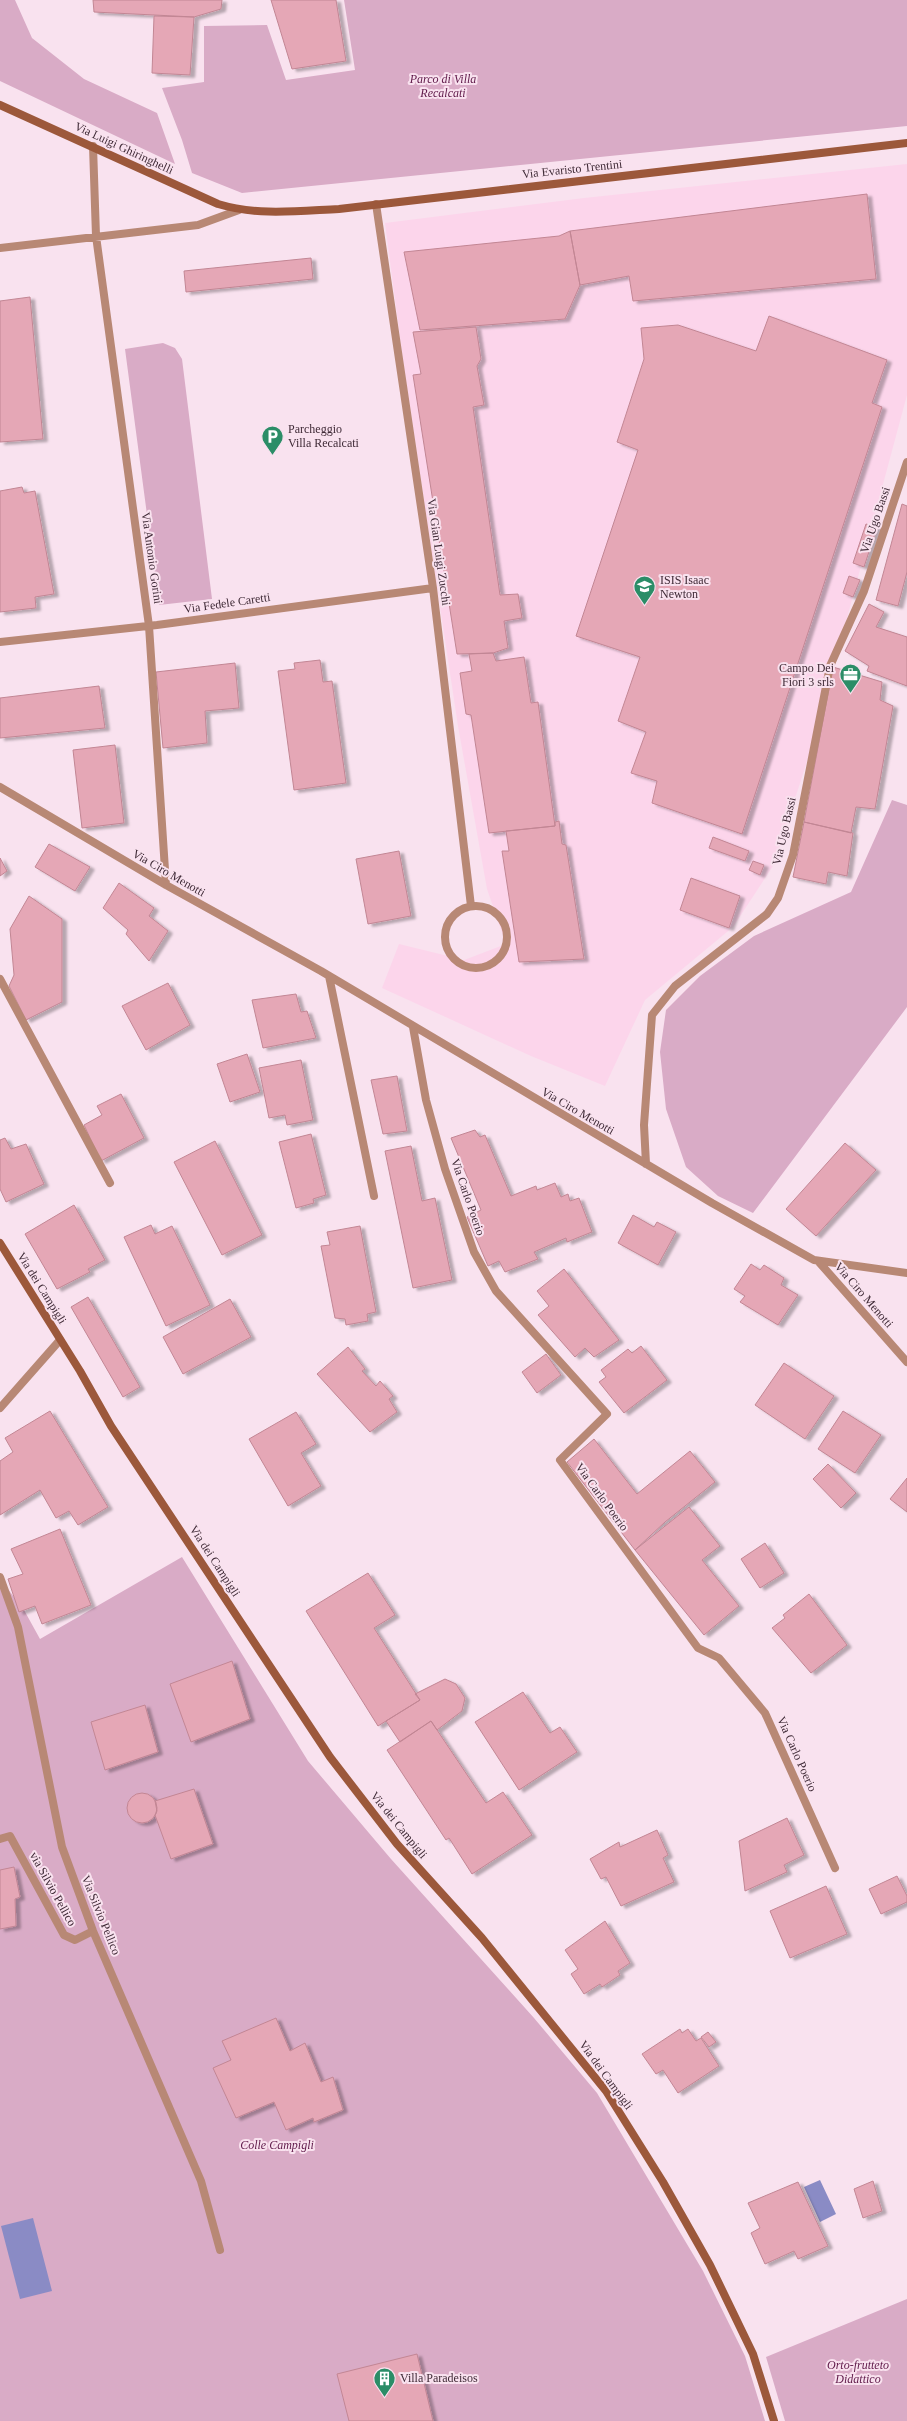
<svg xmlns="http://www.w3.org/2000/svg" width="907" height="2421" font-family="'Times New Roman',serif">
<style>
.built{fill:#fcd5eb}
.green{fill:#d9abc6}
.water{fill:#8a8bc5}
.building{fill:#e5a7b6;stroke:#c28694;filter:url(#shadow)}
.lines{fill:none;stroke-linecap:round;stroke-linejoin:round}
.street{stroke:#b88875;stroke-width:8}
.secondary{stroke:#9c583b;stroke-width:8}
.labels{text-anchor:middle;dominant-baseline:central;stroke-width:4;stroke-linejoin:round;paint-order:stroke}
.park-label{font-size:12px;font-style:italic;fill:#5f1949;stroke:#f9e2ef}
.street-label{font-size:12px;fill:#3f2a36;stroke:#f9e2ef}
.poi-label{font-size:12px;fill:#3f2a36;stroke:#f9e2ef;text-anchor:start}
</style>
<defs>
<filter id="shadow"><feDropShadow dx="4.5" dy="2.5" stdDeviation="1" flood-color="#0004"/></filter>
</defs>
<rect width="100%" height="100%" fill="#f9e2ef"/>
<path class="built" d="M 907,164 L 907,395 L 815,737 L 773,866 L 733,927 L 645,1000 L 605,1086 L 531,1056 L 382,988 L 399,944 L 452,957 L 459,962 L 506,944 L 487,889 L 458,726 L 403,361 L 385,223 L 584,198 Z"/>
<path class="green" d="M 0,0 L 15,0 L 32,38 L 84,79 L 157,113 L 175,164 L 0,81 Z
M 344,0 L 907,0 L 907,126 L 242,193 L 192,173 L 182,140 L 162,88 L 204,82 L 204,26 L 267,25 L 286,80 L 355,70 Z
M 163,343 L 175,348 L 182,359 L 212,599 L 159,605 L 125,349 Z
M 892,800 L 907,805 L 907,1007 L 753,1213 L 718,1196 L 686,1167 L 666,1109 L 660,1052 L 666,1010 L 700,976 L 754,936 L 851,892 Z
M 182,1557 L 308,1761 L 391,1859 L 534,2018 L 597,2093 L 703,2271 L 745,2356 L 765,2421 L 0,2421 L 0,1579 L 24,1610 L 40,1639 Z
M 907,2299 L 907,2421 L 785,2421 L 766,2357 Z"/>
<path class="water" d="M 820,2180 L 836,2214 L 820,2222 L 804,2187 Z
M 33,2218 L 52,2291 L 20,2299 L 1,2226 Z"/>
<path class="building" d="M 93,0 L 222,0 L 221,9 L 194,17 L 94,12 Z
M 271,0 L 336,0 L 346,61 L 292,69 Z
M 154,16 L 194,17 L 190,75 L 152,73 Z
M 867,194 L 876,279 L 633,301 L 629,276 L 580,285 L 570,231 Z
M 570,231 L 580,285 L 565,319 L 420,330 L 404,252 L 559,236 Z
M 311,258 L 313,279 L 186,292 L 184,271 Z
M 30,297 L 43,439 L 0,442 L 0,301 Z
M 769,316 L 887,360 L 872,403 L 882,407 L 742,834 L 652,803 L 657,781 L 631,773 L 646,732 L 618,721 L 640,657 L 576,636 L 638,450 L 617,442 L 644,359 L 641,328 L 678,325 L 756,351 Z
M 476,327 L 481,359 L 477,366 L 484,405 L 473,407 L 500,595 L 518,594 L 522,618 L 504,621 L 508,648 L 493,653 L 457,654 L 413,375 L 421,374 L 413,332 Z
M 22,487 L 24,493 L 35,491 L 54,594 L 35,597 L 36,608 L 0,612 L 0,491 Z
M 902,504 L 907,506 L 907,572 L 898,606 L 876,600 Z
M 866,524 L 877,527 L 864,567 L 853,563 Z
M 849,576 L 860,580 L 853,597 L 843,593 Z
M 869,604 L 884,612 L 876,627 L 907,637 L 907,686 L 867,671 L 869,666 L 845,651 Z
M 493,653 L 496,661 L 524,657 L 531,703 L 538,702 L 555,826 L 489,833 L 471,715 L 466,714 L 460,673 L 472,671 L 469,654 Z
M 320,660 L 323,682 L 332,681 L 346,783 L 294,790 L 278,671 L 295,669 L 294,663 Z
M 235,663 L 239,708 L 205,711 L 207,743 L 163,748 L 156,672 Z
M 833,667 L 882,682 L 880,700 L 893,706 L 875,809 L 856,807 L 851,833 L 804,822 Z
M 99,686 L 105,728 L 0,738 L 0,698 Z
M 115,745 L 124,823 L 82,828 L 73,750 Z
M 559,821 L 562,844 L 566,845 L 584,959 L 519,962 L 502,851 L 509,851 L 506,831 L 555,826 L 555,822 Z
M 804,822 L 853,833 L 847,876 L 828,872 L 826,884 L 793,877 Z
M 713,837 L 749,851 L 745,861 L 709,848 Z
M 49,844 L 90,867 L 75,891 L 35,867 Z
M 399,851 L 411,916 L 368,924 L 356,859 Z
M 0,858 L 7,871 L 0,876 Z
M 753,861 L 764,865 L 760,875 L 749,870 Z
M 691,878 L 740,896 L 729,928 L 680,910 Z
M 119,883 L 154,908 L 149,916 L 168,931 L 149,961 L 126,934 L 128,930 L 103,908 Z
M 29,896 L 62,919 L 62,1002 L 26,1020 L 9,986 L 14,975 L 10,929 Z
M 168,983 L 190,1025 L 146,1050 L 122,1006 Z
M 296,994 L 301,1012 L 307,1011 L 316,1038 L 263,1048 L 252,1000 Z
M 247,1054 L 260,1092 L 230,1102 L 217,1064 Z
M 301,1060 L 313,1120 L 287,1125 L 285,1115 L 269,1118 L 259,1068 Z
M 397,1076 L 407,1131 L 383,1134 L 371,1080 Z
M 121,1094 L 144,1138 L 101,1161 L 84,1125 L 102,1115 L 97,1106 Z
M 475,1130 L 480,1137 L 485,1135 L 511,1196 L 536,1186 L 537,1190 L 555,1183 L 561,1197 L 568,1194 L 570,1201 L 579,1198 L 592,1232 L 567,1242 L 566,1238 L 534,1252 L 538,1259 L 505,1272 L 499,1261 L 488,1266 L 467,1217 L 481,1210 L 451,1138 Z
M 311,1134 L 326,1195 L 313,1199 L 314,1203 L 296,1208 L 279,1142 Z
M 5,1138 L 11,1149 L 26,1144 L 44,1184 L 6,1202 L 0,1189 L 0,1140 Z
M 215,1141 L 262,1235 L 222,1255 L 174,1162 Z
M 845,1143 L 876,1170 L 816,1236 L 786,1209 Z
M 411,1146 L 422,1201 L 435,1198 L 452,1280 L 413,1288 L 385,1151 Z
M 74,1205 L 105,1260 L 88,1269 L 90,1272 L 57,1289 L 25,1234 Z
M 633,1215 L 654,1227 L 657,1222 L 676,1232 L 658,1265 L 618,1243 Z
M 151,1225 L 155,1234 L 172,1226 L 210,1305 L 166,1326 L 124,1237 Z
M 360,1226 L 376,1312 L 367,1314 L 368,1321 L 346,1325 L 345,1319 L 335,1318 L 321,1246 L 330,1245 L 327,1232 Z
M 751,1264 L 760,1270 L 764,1265 L 784,1278 L 781,1285 L 798,1295 L 778,1325 L 740,1302 L 745,1296 L 734,1289 Z
M 564,1269 L 619,1340 L 594,1357 L 585,1348 L 575,1357 L 538,1315 L 549,1306 L 537,1291 Z
M 88,1297 L 140,1387 L 123,1397 L 71,1307 Z
M 230,1299 L 251,1337 L 183,1374 L 163,1337 Z
M 641,1346 L 667,1380 L 624,1413 L 599,1382 L 606,1377 L 601,1370 L 628,1349 L 632,1353 Z
M 348,1347 L 365,1369 L 362,1371 L 376,1386 L 380,1381 L 393,1396 L 389,1399 L 397,1412 L 370,1432 L 317,1374 Z
M 546,1354 L 561,1375 L 537,1393 L 522,1372 Z
M 784,1363 L 834,1396 L 805,1439 L 755,1405 Z
M 50,1411 L 108,1507 L 78,1525 L 69,1511 L 56,1518 L 40,1490 L 0,1515 L 0,1461 L 13,1452 L 5,1438 Z
M 843,1411 L 881,1435 L 855,1473 L 818,1449 Z
M 296,1412 L 316,1444 L 301,1453 L 321,1486 L 288,1506 L 249,1439 Z
M 594,1439 L 637,1494 L 690,1451 L 715,1482 L 665,1522 L 635,1550 L 567,1462 Z
M 828,1464 L 856,1493 L 841,1508 L 813,1479 Z
M 907,1478 L 907,1512 L 890,1499 Z
M 689,1507 L 720,1546 L 702,1560 L 739,1606 L 704,1635 L 635,1550 Z
M 60,1529 L 91,1605 L 42,1624 L 35,1606 L 19,1612 L 8,1579 L 23,1574 L 11,1549 Z
M 765,1543 L 784,1573 L 760,1588 L 741,1559 Z
M 368,1573 L 395,1615 L 374,1628 L 420,1700 L 378,1726 L 306,1611 Z
M 809,1594 L 847,1645 L 811,1673 L 772,1628 L 785,1618 L 783,1615 Z
M 232,1661 L 250,1719 L 191,1742 L 170,1684 Z
M 445,1679 L 456,1684 L 465,1698 L 462,1711 L 437,1730 L 431,1721 L 400,1742 L 386,1721 L 420,1700 L 415,1694 Z
M 523,1692 L 550,1733 L 560,1727 L 577,1752 L 519,1790 L 475,1722 Z
M 145,1705 L 158,1752 L 105,1770 L 91,1722 Z
M 431,1721 L 486,1803 L 503,1792 L 532,1835 L 472,1874 L 449,1838 L 446,1840 L 387,1750 Z
M 194,1789 L 213,1844 L 171,1859 L 155,1815 L 157,1811 L 155,1801 Z
M127 1808a15 15 0 1 1 30 0a15 15 0 1 1-30 0Z
M 787,1818 L 804,1855 L 784,1865 L 787,1872 L 745,1891 L 739,1841 Z
M 657,1830 L 668,1855 L 663,1858 L 674,1882 L 621,1906 L 606,1877 L 601,1879 L 590,1859 L 619,1842 L 620,1847 Z
M 14,1867 L 20,1897 L 15,1899 L 16,1926 L 0,1929 L 0,1870 Z
M 897,1876 L 907,1896 L 907,1902 L 881,1914 L 869,1889 Z
M 826,1886 L 847,1934 L 790,1958 L 770,1911 Z
M 605,1921 L 630,1963 L 618,1971 L 620,1975 L 602,1987 L 600,1984 L 584,1994 L 571,1974 L 578,1969 L 565,1950 Z
M 276,2018 L 290,2051 L 305,2043 L 321,2082 L 333,2077 L 343,2110 L 314,2122 L 313,2118 L 286,2130 L 274,2102 L 236,2118 L 213,2068 L 231,2060 L 222,2041 Z
M 680,2029 L 682,2033 L 688,2029 L 696,2041 L 701,2038 L 719,2066 L 678,2093 L 663,2070 L 656,2074 L 642,2054 Z
M 708,2032 L 716,2042 L 709,2047 L 701,2037 Z
M 873,2181 L 882,2211 L 863,2218 L 854,2189 Z
M 798,2182 L 828,2246 L 798,2259 L 794,2251 L 765,2264 L 751,2233 L 760,2228 L 748,2203 Z
M 417,2354 L 433,2421 L 349,2421 L 337,2374 Z"/>
<g class="lines">
<path class="street" d="M 93,146 L 96,236 L 149,626 L 166,885
M 376,204 L 433,588 L 471,906
M 0,248 L 198,225 L 239,210
M 0,642 L 157,625 L 433,588
M 0,787 L 166,885 L 321,971 L 712,1203 L 814,1260 L 907,1273
M445 937a31 31 0 1 1 62 0a31 31 0 1 1-62 0Z
M 329,976 L 374,1196
M 0,979 L 110,1183
M 413,1027 L 426,1100 L 445,1169 L 474,1252 L 496,1291 L 607,1414 L 560,1460 L 698,1648 L 719,1658 L 765,1713 L 835,1868
M 646,1164 L 644,1125 L 652,1015 L 675,986 L 767,914 L 778,898 L 793,855 L 830,666 L 864,591 L 907,462
M 818,1261 L 907,1362
M 0,1408 L 60,1340
M 0,1577 L 18,1627 L 62,1847 L 93,1931 L 201,2181 L 220,2250
M 0,1839 L 10,1836 L 64,1935 L 75,1940 L 93,1931"/>
<path class="secondary" d="M 0,105 L 218,204 C 258,216 297,211 339,209 L 907,143
M 0,1243 L 80,1371 L 111,1426 L 330,1757 L 397,1844 L 482,1938 L 606,2091 L 663,2182 L 710,2265 L 753,2354 L 774,2421"/>
</g>
<defs>
<symbol id="parking-pin" viewBox="-11 -11 22 30"><path d="M0 17L-7.5 6A9.5 9.5 0 1 1 7.5 6Z" fill="#2b8d67" stroke="#f9e2ef"/><path d="M-3.5-5.5H1a3.5 3.5 0 0 1 0 7H-1V5.5H-3.5ZM-1-3.4V-.6H.8a1.4 1.4 0 0 0 0-2.8Z" fill="#fff"/></symbol>
<symbol id="school-pin" viewBox="-11 -11 22 30"><path d="M0 17L-7.5 6A9.5 9.5 0 1 1 7.5 6Z" fill="#2b8d67" stroke="#f9e2ef"/><path d="M0-5L7-2L0 1L-7-2ZM-4 1L0 2.5L4 1V4Q0 6-4 4Z" fill="#fff"/></symbol>
<symbol id="office-pin" viewBox="-11 -11 22 30"><path d="M0 17L-7.5 6A9.5 9.5 0 1 1 7.5 6Z" fill="#2b8d67" stroke="#f9e2ef"/><path d="M-6-3h4V-5.5h4V-3h4V5H-6ZM-1-4.5V-3h2v-1.5ZM-6 0V1H6V0Z" fill="#fff"/></symbol>
<symbol id="building-pin" viewBox="-11 -11 22 30"><path d="M0 17L-7.5 6A9.5 9.5 0 1 1 7.5 6Z" fill="#2b8d67" stroke="#f9e2ef"/><path d="M-4-6H4V6H1V3H-1V6H-4ZM-2.5-4.3h1.7v1.8h-1.7ZM.8-4.3h1.7v1.8H.8ZM-2.5-1h1.7V.8h-1.7ZM.8-1h1.7V.8H.8Z" fill="#fff"/></symbol>
</defs>
<g fill-rule="evenodd">
<use href="#parking-pin" x="260" y="424" width="25" height="34"/>
<use href="#school-pin" x="632" y="574" width="25" height="34"/>
<use href="#office-pin" x="838" y="662" width="25" height="34"/>
<use href="#building-pin" x="372" y="2366" width="25" height="34"/>
</g>
<g class="labels">
<g class="park-label">
<text x="443" y="79">Parco di Villa<tspan x="443" dy="14">Recalcati</tspan></text>
<text x="277" y="2145">Colle Campigli</text>
<text x="858" y="2365">Orto-frutteto<tspan x="858" dy="14">Didattico</tspan></text>
</g>
<g class="street-label">
<text transform="translate(124 148) rotate(25)">Via Luigi Ghiringhelli</text>
<text transform="translate(572 169) rotate(-6)">Via Evaristo Trentini</text>
<text transform="translate(875 520) rotate(-71)">Via Ugo Bassi</text>
<text transform="translate(439 552) rotate(82)">Via Gian Luigi Zucchi</text>
<text transform="translate(152 558) rotate(82)">Via Antonio Gorini</text>
<text transform="translate(227 603) rotate(-8)">Via Fedele Caretti</text>
<text transform="translate(784 831) rotate(-77)">Via Ugo Bassi</text>
<text transform="translate(169 873) rotate(30)">Via Ciro Menotti</text>
<text transform="translate(578 1111) rotate(30)">Via Ciro Menotti</text>
<text transform="translate(468 1197) rotate(71)">Via Carlo Poerio</text>
<text transform="translate(42 1288) rotate(58)">Via dei Campigli</text>
<text transform="translate(864 1295) rotate(49)">Via Ciro Menotti</text>
<text transform="translate(602 1497) rotate(54)">Via Carlo Poerio</text>
<text transform="translate(215 1561) rotate(57)">Via dei Campigli</text>
<text transform="translate(797 1754) rotate(66)">Via Carlo Poerio</text>
<text transform="translate(399 1825) rotate(51)">Via dei Campigli</text>
<text transform="translate(53 1889) rotate(61)">via Silvio Pellico</text>
<text transform="translate(101 1915) rotate(68)">Via Silvio Pellico</text>
<text transform="translate(606 2075) rotate(54)">Via dei Campigli</text>
</g>
<g class="poi-label">
<text x="288" y="429">Parcheggio<tspan x="288" dy="14">Villa Recalcati</tspan></text>
<text x="660" y="580">ISIS Isaac<tspan x="660" dy="14">Newton</tspan></text>
<text x="834" y="668" text-anchor="end">Campo Dei<tspan x="834" dy="14">Fiori 3 srls</tspan></text>
<text x="400" y="2378">Villa Paradeisos</text>
</g>
</g>
</svg>
